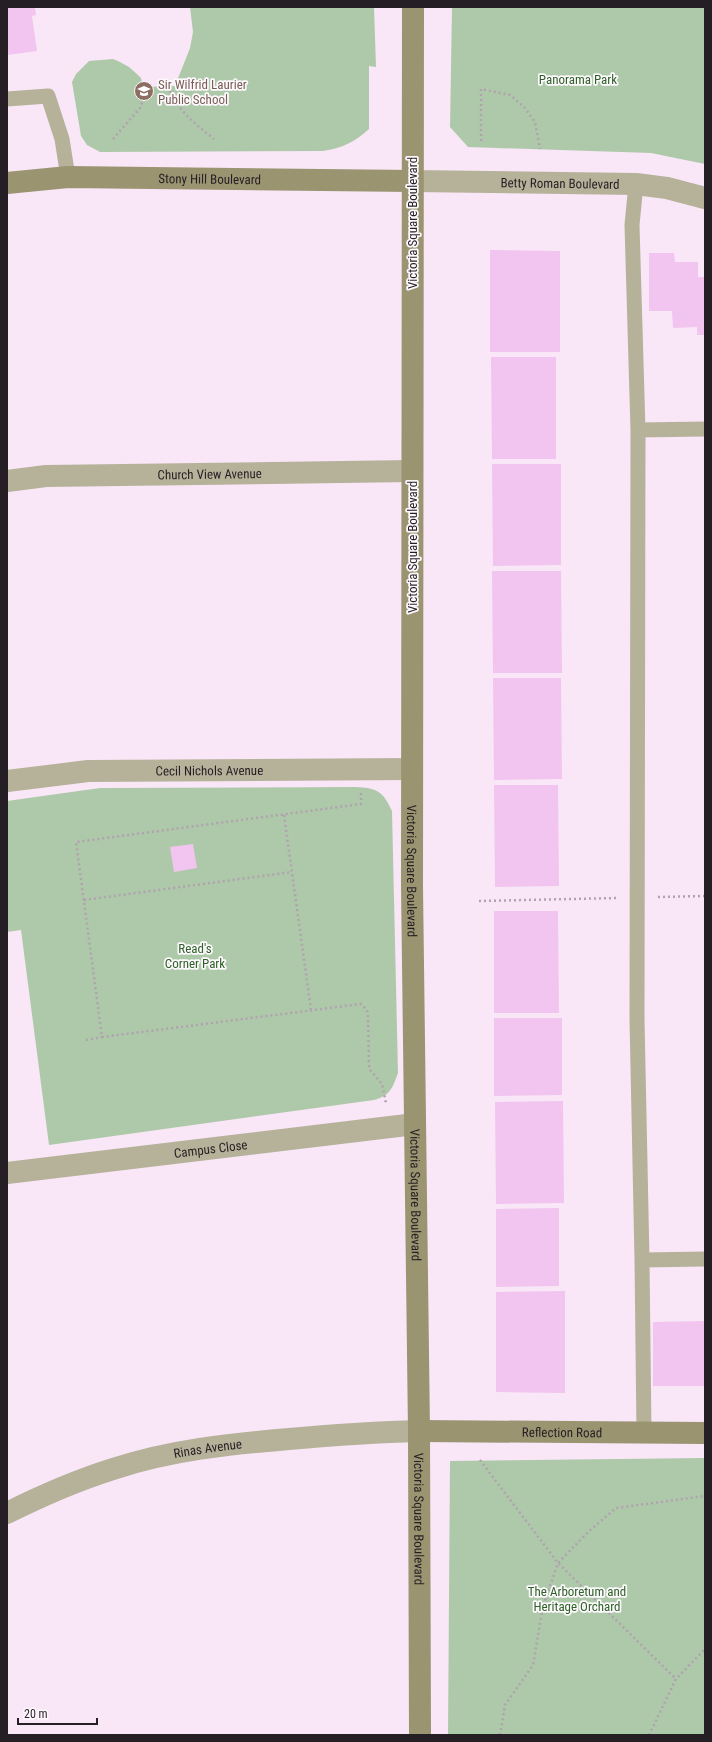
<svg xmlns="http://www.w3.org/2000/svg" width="712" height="1742" font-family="'Roboto Condensed',sans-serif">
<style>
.green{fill:#aec9a9}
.building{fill:#f1c5ef}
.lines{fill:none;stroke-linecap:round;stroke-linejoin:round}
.path{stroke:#b0a2af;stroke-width:2.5;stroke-dasharray:2 3;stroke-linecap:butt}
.lane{stroke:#b6b29a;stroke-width:15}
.street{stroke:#b6b29a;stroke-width:22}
.secondary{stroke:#9b9471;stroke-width:22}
.labels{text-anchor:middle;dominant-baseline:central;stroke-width:3.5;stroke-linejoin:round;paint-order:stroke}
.park-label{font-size:13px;fill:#2f6228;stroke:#fdf9fd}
.education-label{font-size:13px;fill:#785e54;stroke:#fdf9fd;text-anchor:start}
.street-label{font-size:13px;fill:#251e24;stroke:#fdf9fd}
</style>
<rect width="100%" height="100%" fill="#f9e7f8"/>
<path class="green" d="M 190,7 L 374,7 L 376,67 L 369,66 L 369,129 C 355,142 342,148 323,151 L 100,152 L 87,145 L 81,136 L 72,82 L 76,74 L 89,61 L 113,59 L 118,61 L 129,67 L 138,75 L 141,78 L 143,87 L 175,86 L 190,48 L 193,32 Z
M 452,7 L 705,7 L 705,164 L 651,153 L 468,147 L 450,127 Z
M 355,787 C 377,788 383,791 392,811 L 398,1073 C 393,1087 390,1096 374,1100 L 49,1145 L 21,930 L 7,932 L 7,801 L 100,788 Z
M 705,1458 L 705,1735 L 448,1735 L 450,1461 Z"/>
<path class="building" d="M 7,7 L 35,7 L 36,15 L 32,16 L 37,51 L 7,55 Z
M 490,250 L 560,251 L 560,352 L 490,352 Z
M 649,253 L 674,253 L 675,262 L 698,262 L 698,277 L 705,277 L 705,335 L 697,335 L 697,327 L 673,328 L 672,311 L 649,311 Z
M 491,357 L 556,357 L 556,459 L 492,459 Z
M 492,464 L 561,464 L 561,565 L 493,566 Z
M 492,571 L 561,571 L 562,673 L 493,673 Z
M 493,678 L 561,678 L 562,779 L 494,780 Z
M 494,785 L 558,785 L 559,886 L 495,887 Z
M 193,844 L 197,868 L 174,872 L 170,847 Z
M 494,911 L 558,911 L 559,1013 L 494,1013 Z
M 494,1018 L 562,1018 L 562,1095 L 494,1096 Z
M 563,1101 L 564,1203 L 496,1204 L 495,1102 Z
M 559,1208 L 559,1286 L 496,1287 L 496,1209 Z
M 565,1291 L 565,1393 L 496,1392 L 496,1292 Z
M 705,1321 L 705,1386 L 653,1386 L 653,1322 Z"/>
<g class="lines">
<path class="path" d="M 168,86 C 177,110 194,123 214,139
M 113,139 L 140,108 L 148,87
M 481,141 L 481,89 L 510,95 L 524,107 L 535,122 L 540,149
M 361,793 L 361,804 L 76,842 L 102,1037 L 361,1004 L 367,1010 L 368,1016 L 369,1065 L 370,1070 L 382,1084 L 386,1103
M 284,815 L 311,1010
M 658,897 L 705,896
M 84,900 L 292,872
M 479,901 L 617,898
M 86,1040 L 102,1037
M 480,1460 L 558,1563 L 676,1679
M 500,1735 L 505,1705 L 533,1665 L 543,1606 L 558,1563 L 588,1532 L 616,1508 L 705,1496
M 649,1735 L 676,1679 L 705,1649"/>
<path class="lane" d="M 7,99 L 48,96 L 62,139 L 68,177
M 636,184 L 632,225 L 638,430 L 637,1019 L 642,1260 L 644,1433
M 638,430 L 705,429
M 642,1260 L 705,1259"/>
<g class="street">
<path id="s1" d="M 412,181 L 636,184 L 667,188 L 705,198"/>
<path id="s2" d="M 7,481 L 46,476 L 412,471"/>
<path id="s3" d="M 7,781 L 88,771 L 412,769"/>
<path id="s4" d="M 7,1173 L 415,1124"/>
<path id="s5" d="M 7,1513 C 43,1495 75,1481 113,1469 C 170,1450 230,1444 289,1439 C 333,1435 376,1432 419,1431"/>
</g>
<g class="secondary">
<path id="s6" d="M 413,7 L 412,886 L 419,1431 L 420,1735"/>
<path id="s7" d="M 7,183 L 68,177 L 412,181"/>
<path id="s8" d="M 419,1431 L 705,1433"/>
</g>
</g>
<defs>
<symbol id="school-disc" viewBox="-11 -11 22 22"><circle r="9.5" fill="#8d6e63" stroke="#fdf9fd"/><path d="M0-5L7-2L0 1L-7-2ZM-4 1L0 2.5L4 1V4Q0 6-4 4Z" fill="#fff"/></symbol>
</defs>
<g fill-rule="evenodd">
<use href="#school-disc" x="133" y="80" width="22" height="22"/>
</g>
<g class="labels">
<g class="park-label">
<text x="578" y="79">Panorama Park</text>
<text x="195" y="948">Read's<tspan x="195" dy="15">Corner Park</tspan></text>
<text x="577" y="1591">The Arboretum and<tspan x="577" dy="15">Heritage Orchard</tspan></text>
</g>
<g class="education-label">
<text x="158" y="84">Sir Wilfrid Laurier<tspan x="158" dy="15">Public School</tspan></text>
</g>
<g class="street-label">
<text stroke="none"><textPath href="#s7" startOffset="203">Stony Hill Boulevard</textPath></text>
<text stroke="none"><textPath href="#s1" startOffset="148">Betty Roman Boulevard</textPath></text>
<text transform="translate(412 223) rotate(-90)">Victoria Square Boulevard</text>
<text stroke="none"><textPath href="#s2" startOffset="203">Church View Avenue</textPath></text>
<text transform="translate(412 547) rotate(-90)">Victoria Square Boulevard</text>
<text stroke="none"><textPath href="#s3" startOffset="203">Cecil Nichols Avenue</textPath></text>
<text stroke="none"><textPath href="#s6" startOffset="864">Victoria Square Boulevard</textPath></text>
<text stroke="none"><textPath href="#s4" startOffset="205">Campus Close</textPath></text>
<text stroke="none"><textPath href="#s6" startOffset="1188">Victoria Square Boulevard</textPath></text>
<text stroke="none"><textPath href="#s8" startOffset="143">Reflection Road</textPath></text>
<text stroke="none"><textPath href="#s5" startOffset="212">Rinas Avenue</textPath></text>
<text stroke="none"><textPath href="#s6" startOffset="1512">Victoria Square Boulevard</textPath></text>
</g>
</g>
<rect width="712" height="1742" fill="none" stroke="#251e24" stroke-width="16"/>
<path d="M18 1718v6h79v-6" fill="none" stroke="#251e24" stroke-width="2"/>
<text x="24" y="1718" font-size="12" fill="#251e24" stroke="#fdf9fd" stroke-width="3" paint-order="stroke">20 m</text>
</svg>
